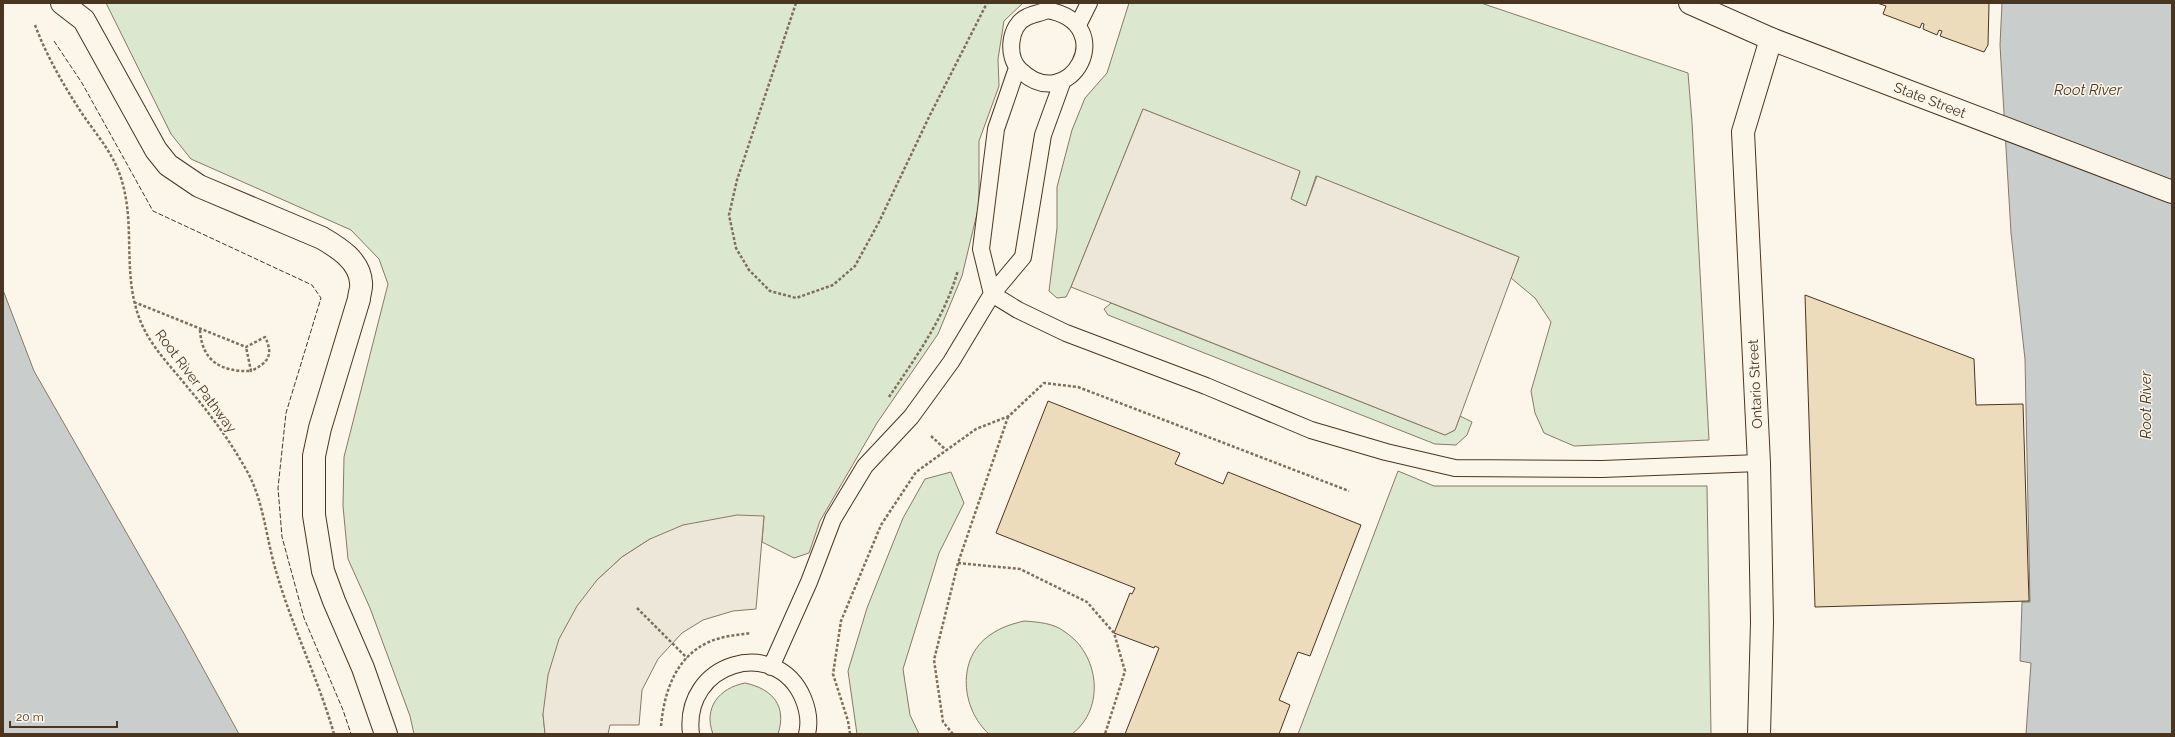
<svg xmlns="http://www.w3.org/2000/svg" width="2175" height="737" font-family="Raleway,sans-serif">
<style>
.green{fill:#dce7d0;stroke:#887966}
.parking{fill:#ede7d9;stroke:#887966}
.water{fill:#c9cecd;stroke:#887966}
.building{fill:#ecdcbc;stroke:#4a3520}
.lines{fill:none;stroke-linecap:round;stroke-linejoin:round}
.service-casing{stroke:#4a3520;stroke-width:18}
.minor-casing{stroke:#4a3520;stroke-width:24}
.primary-casing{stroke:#4a3520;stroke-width:24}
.path{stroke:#7f6f5c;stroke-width:2.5;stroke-dasharray:3 2;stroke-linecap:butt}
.service{stroke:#fbf6e9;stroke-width:16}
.minor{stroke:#fbf6e9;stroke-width:22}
.primary{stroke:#fbf6e9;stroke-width:22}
.fence{stroke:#4a3520;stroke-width:1;stroke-dasharray:5 2;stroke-linecap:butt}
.labels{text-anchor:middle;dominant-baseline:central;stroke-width:3;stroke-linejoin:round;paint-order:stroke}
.street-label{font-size:14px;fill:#4a3520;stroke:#fbf6e9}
.water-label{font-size:15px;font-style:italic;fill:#4a3520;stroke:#fbf6e9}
</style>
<rect width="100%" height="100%" fill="#fbf6e9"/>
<path class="green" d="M 106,3 L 1023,3 L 1004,21 L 998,59 L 999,86 L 979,141 L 979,205 L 962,276 L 938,334 L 877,423 L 820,521 L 809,553 L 794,558 L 762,542 L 764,516 L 650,539 L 622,557 L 597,580 L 543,714 L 545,734 L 414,734 L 410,716 L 370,608 L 348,559 L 343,506 L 344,457 L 388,284 L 379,259 L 351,230 L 191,159 L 171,134 Z
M 1129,3 L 1481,3 L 1688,73 L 1692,122 L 1709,440 L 1574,446 L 1544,433 L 1535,413 L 1531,391 L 1551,322 L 1535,298 L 1511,278 L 1519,257 L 1316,176 L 1306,206 L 1291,199 L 1300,172 L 1143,109 L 1071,287 L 1066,297 L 1057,298 L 1049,291 L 1057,228 L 1057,187 L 1072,130 L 1085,98 L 1107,73 Z
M 1111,303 L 1445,435 L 1455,430 L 1460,416 L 1472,422 L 1467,435 L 1456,445 L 1435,444 L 1108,315 L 1104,309 Z
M 1398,471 L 1434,486 L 1707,486 L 1711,734 L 1298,734 Z
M 951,472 L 964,503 L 939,553 L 903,669 L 910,715 L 919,734 L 857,734 L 848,671 L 867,608 L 903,518 L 925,479 Z
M 1024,621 C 1038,622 1054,623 1065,632 C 1099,654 1106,708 1072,734 L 989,734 C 961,709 956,658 990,635 C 1001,627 1012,624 1024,621 Z
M 745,683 C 773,689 787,706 778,734 L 713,734 C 703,708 719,688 745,683 Z"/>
<path class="parking" d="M 1143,109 L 1300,171 L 1291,199 L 1306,206 L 1317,176 L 1519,257 L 1455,430 L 1445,435 L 1071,287 Z
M 737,515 L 764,516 L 756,609 L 733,611 L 703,620 L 682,633 L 658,659 L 642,690 L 639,725 L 610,725 L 608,734 L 545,734 L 543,714 L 548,675 L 559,639 L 577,606 L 597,580 L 622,557 L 650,539 L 683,525 Z"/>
<path class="water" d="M 2002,3 L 2172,3 L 2172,734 L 2026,734 L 2031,663 L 2020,661 L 2022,602 L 2030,602 L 2025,359 L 2011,233 L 2000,45 Z
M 3,290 L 34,371 L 182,630 L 239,734 L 3,734 Z"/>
<path class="building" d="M 1877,3 L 1989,3 L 1988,45 L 1984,52 L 1940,36 L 1942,31 L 1939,30 L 1937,35 L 1923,29 L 1924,24 L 1922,23 L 1920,28 L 1883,14 L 1886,6 Z
M 1805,295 L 1974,359 L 1976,405 L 2023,404 L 2029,601 L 1815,607 Z
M 1048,401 L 1180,453 L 1175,464 L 1223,484 L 1228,472 L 1361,525 L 1310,656 L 1298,652 L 1279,700 L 1290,705 L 1279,734 L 1125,734 L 1159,648 L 1155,646 L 1154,648 L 1114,633 L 1130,593 L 1132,594 L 1135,588 L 996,533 Z"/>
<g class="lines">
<defs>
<path id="service" d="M 1047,10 C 1122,24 1069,118 1020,70 C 1006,57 1009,25 1027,17 C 1033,14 1041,13 1047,10 Z
M 1078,25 L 1089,3
M 1017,68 L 996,129 L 981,249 L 992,294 L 1018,310 L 1066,333 L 1206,386 L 1311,430 L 1386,452 L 1455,468 L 1602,469 L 1759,463
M 771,667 L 809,582 L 833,519 L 865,466 L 911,417 L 951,362 L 992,294 L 1023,257 L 1043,135 L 1063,80
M 691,734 C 682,662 776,635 803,698 C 808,710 810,722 807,734"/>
<path id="minor" d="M 62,3 L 84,20 L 156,150 L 168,165 L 199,186 L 322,238 C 339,248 360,261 361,283 C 362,288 359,294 359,299 L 320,428 L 314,456 L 314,515 L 323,571 L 334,601 L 363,668 L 386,734
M 1759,734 L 1762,622 L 1759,463 L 1743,132 L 1771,39"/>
<path id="primary" d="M 1690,3 L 1771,39 L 2172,192"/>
</defs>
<use href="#service" class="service-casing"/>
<use href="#minor" class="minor-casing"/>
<use href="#primary" class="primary-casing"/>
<path class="path" d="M 796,3 L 737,180 L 729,215 L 736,248 L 749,270 L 770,291 L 796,298 L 833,285 L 855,266 L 879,222 L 930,115 L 987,3
M 35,25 C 47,57 64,86 83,115 C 96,134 112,152 120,175 C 138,227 119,278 144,329 C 155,351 174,370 189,389 C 211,415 231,442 248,473 C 264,503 266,538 276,571 C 292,627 318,678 334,734
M 134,302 L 246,347 L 265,337 C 274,355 268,363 251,371 L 246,347
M 200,330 C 202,362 222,372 251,371
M 889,397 C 916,357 945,317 958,270
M 931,436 L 946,450
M 958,563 L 1020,569 L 1087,602 L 1114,633 L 1125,671 L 1105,734
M 637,608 L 687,658
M 661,726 C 664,693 675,657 709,642 C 722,636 737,635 751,633
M 850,734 L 848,721 L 833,674 L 841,621 L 881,525 L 916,472 L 976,429 L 1009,416 L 1044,383 L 1078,387 L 1349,491
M 953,734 L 943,722 L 934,660 L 958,563 L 1008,417"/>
<use href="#service" class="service"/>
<use href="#minor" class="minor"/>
<use href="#primary" class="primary"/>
<path class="fence" d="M 54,41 L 82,83 L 153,211 L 312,285 L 321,298 L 286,413 L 278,488 L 282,537 L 304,618 L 343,710 L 351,734"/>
</g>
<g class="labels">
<g class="street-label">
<text transform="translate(1930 100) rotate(21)">State Street</text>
<text transform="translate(196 381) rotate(53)">Root River Pathway</text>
<text transform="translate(1755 384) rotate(-93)">Ontario Street</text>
</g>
<g class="water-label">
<text x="2088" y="90">Root River</text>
<text transform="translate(2146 405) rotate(-90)">Root River</text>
</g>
</g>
<rect width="2175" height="737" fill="none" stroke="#4a3520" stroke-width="8"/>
<path d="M10 721v6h107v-6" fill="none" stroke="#4a3520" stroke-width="2"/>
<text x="16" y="721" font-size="12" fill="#4a3520" stroke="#fbf6e9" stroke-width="3" paint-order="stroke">20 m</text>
</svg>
